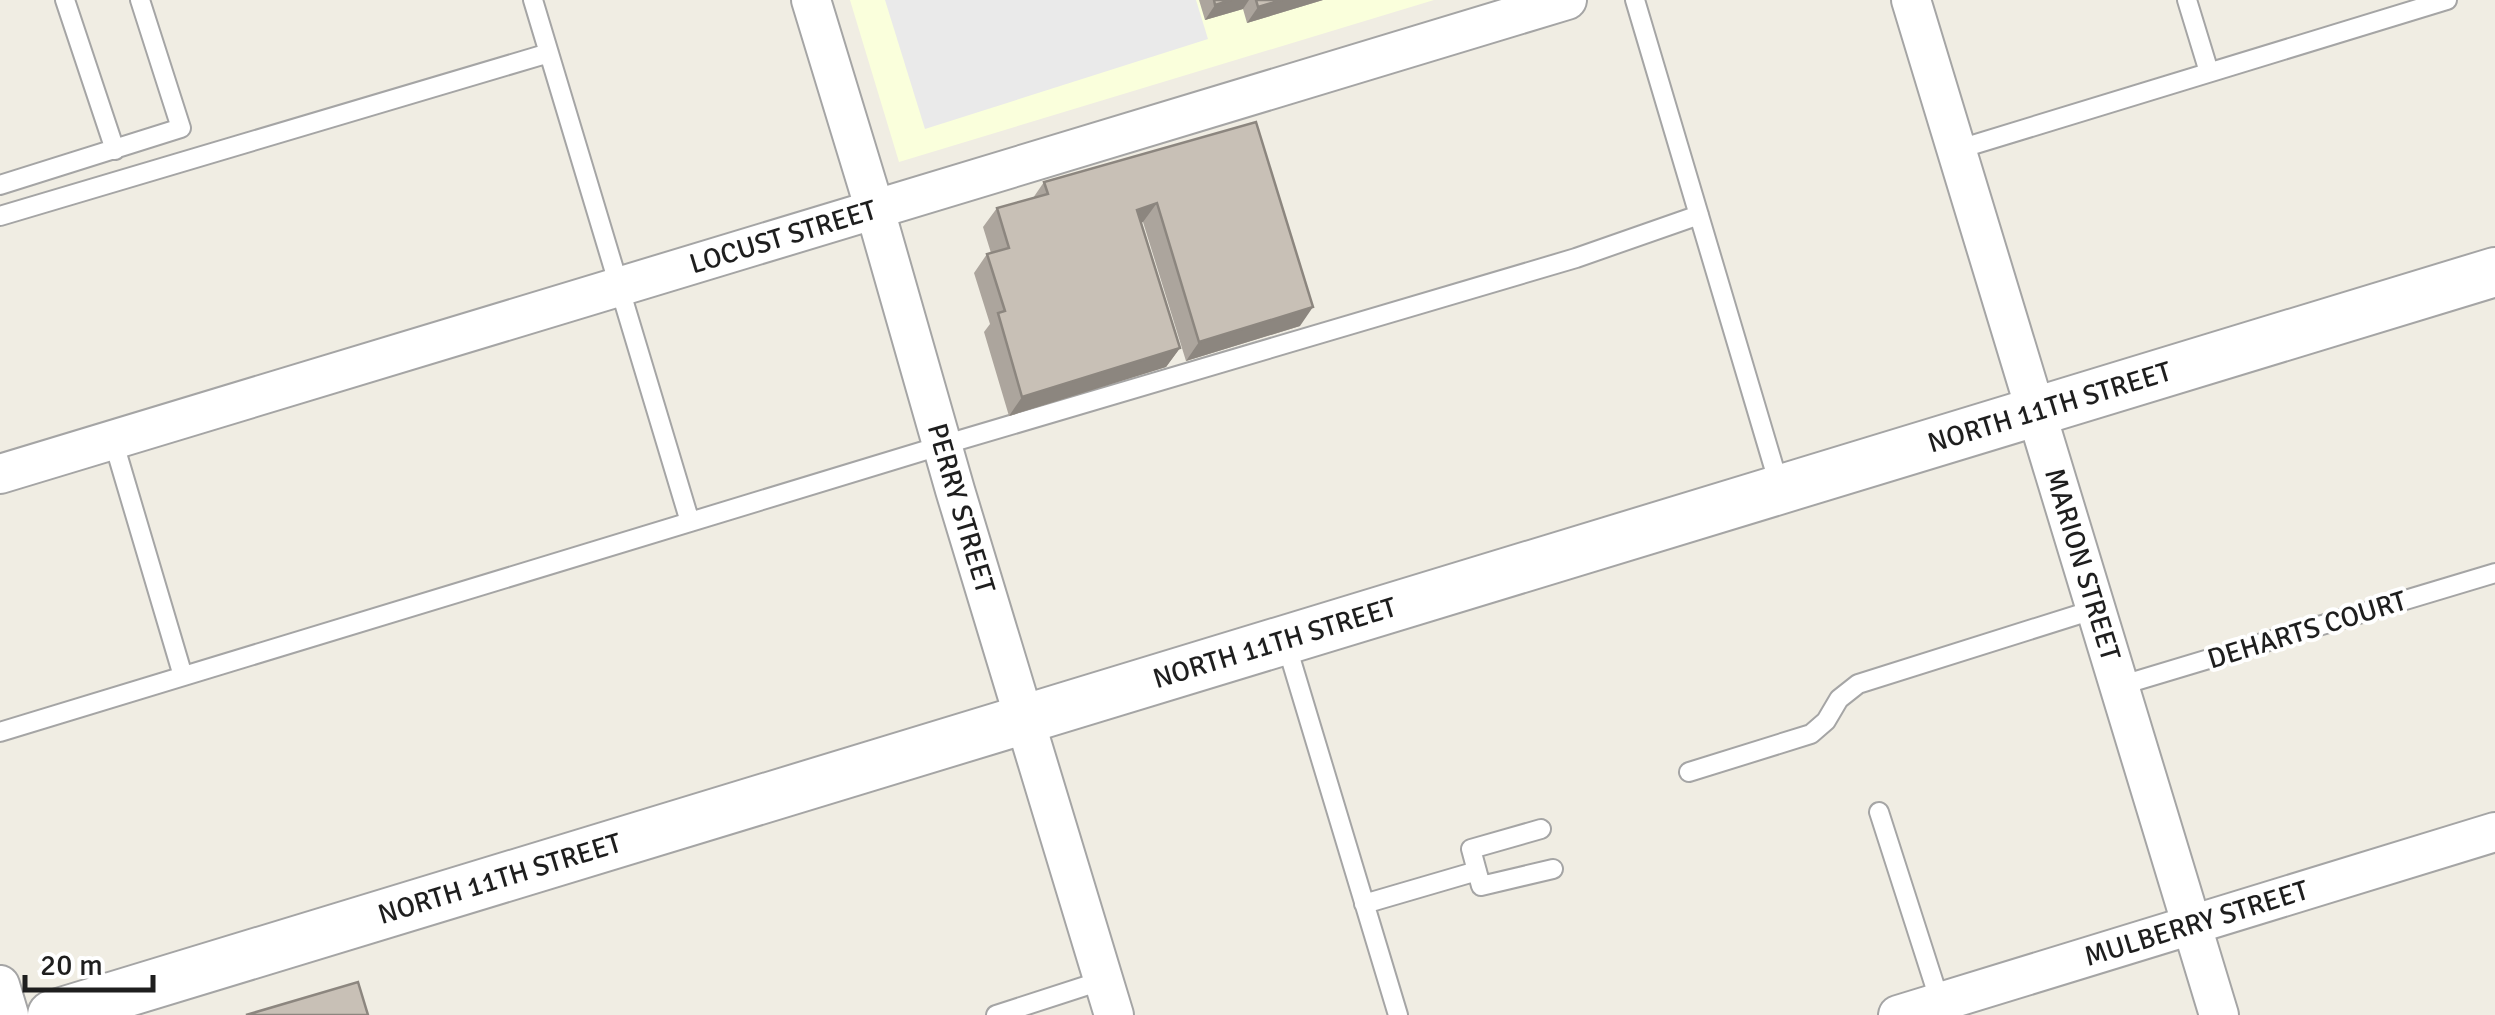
<svg xmlns="http://www.w3.org/2000/svg" width="2495" height="1015" font-family="Signika,sans-serif">
<style>
.education{fill:#faffdc}
.parking{fill:#eaeaea}
.lines{fill:none;stroke-linecap:round;stroke-linejoin:round}
.service-casing{stroke:#a5a5a5;stroke-width:22}
.minor-casing{stroke:#a5a5a5;stroke-width:42}
.tertiary-casing{stroke:#a5a5a5;stroke-width:52}
.service{stroke:#fff;stroke-width:18}
.minor{stroke:#fff;stroke-width:38}
.tertiary{stroke:#fff;stroke-width:48}
.wall{fill:#aca59d}
.shaded-wall{fill:#8c867f}
.building{fill:#c8c0b6;stroke:#8c867f;stroke-width:2.5}
.labels{text-anchor:middle;dominant-baseline:central;stroke-width:8;stroke-linejoin:round;paint-order:stroke}
.street-label{font-size:28px;fill:#1e1e1e;stroke:#fff}
</style>
<rect width="100%" height="100%" fill="#f0ede3"/>
<path class="education" d="M 850,0 L 1434,0 L 899,162 Z"/>
<path class="parking" d="M 885,0 L 1196,0 L 1208,39 L 925,129 Z"/>
<g class="lines">
<defs>
<path id="service" d="M 65,0 L 115,150
M 533,0 L 690,522
M 1635,0 L 1780,488
M 2187,0 L 2209,72
M 1956,150 L 2447,0
M 0,185 L 181,128 L 140,0
M 0,216 L 549,53
M 113,440 L 183,676
M 1285,640 L 1398,1015
M 2119,686 L 2495,573
M 0,732 L 943,445 L 1576,258 L 1699,215
M 1689,772 L 1811,734 L 1826,721 L 1839,699 L 1858,684 L 2096,609
M 1879,812 L 1940,1002
M 1541,829 L 1471,849 L 1481,886 L 1553,869
M 1364,904 L 1477,871
M 996,1015 L 1104,980"/>
<g id="minor">
<path id="s1" d="M 811,0 L 875,210 L 955,490 L 1114,1015"/>
<path id="s2" d="M 1911,0 L 2219,1015"/>
<path id="s3" d="M 0,474 L 1567,0"/>
<path d="M 0,985 L 9,1015"/>
<path id="s4" d="M 1898,1015 L 2495,832"/>
</g>
<g id="tertiary">
<path id="s5" d="M 52,1015 L 2495,272"/>
</g>
</defs>
<use href="#service" class="service-casing"/>
<use href="#minor" class="minor-casing"/>
<use href="#tertiary" class="tertiary-casing"/>
<use href="#service" class="service"/>
<use href="#minor" class="minor"/>
<use href="#tertiary" class="tertiary"/>
</g>
<path class="wall" d="M 1199,0 L 1323,0 L 1247,23 L 1243,9 L 1205,20 Z
M 1256,122 L 1300,326 L 1186,361 L 1143,222 L 1141,223 L 1180,348 L 1166,367 L 1009,416 L 984,332 L 990,324 L 974,273 L 987,254 L 991,253 L 983,227 L 997,208 L 1033,198 L 1044,182 Z"/>
<path class="shaded-wall" d="M 1231,0 L 1249,0 L 1243,9 L 1205,20 L 1215,5 Z
M 1282,0 L 1323,0 L 1247,23 L 1258,7 Z
M 1157,203 L 1143,222 L 1124,229 L 1137,210 Z
M 1313,307 L 1300,326 L 1186,361 L 1199,342 Z
M 1180,348 L 1166,367 L 1009,416 L 1022,397 Z"/>
<path class="building" d="M 1214,0 L 1231,0 L 1215,5 Z
M 1256,0 L 1282,0 L 1258,7 Z
M 1256,122 L 1313,307 L 1199,342 L 1157,203 L 1137,210 L 1180,348 L 1022,397 L 998,313 L 1005,311 L 987,254 L 1009,248 L 997,208 L 1048,194 L 1044,182 Z
M 358,982 L 368,1015 L 246,1015 Z"/>
<g class="labels">
<g class="street-label">
<text stroke="none"><textPath href="#s3" startOffset="818">LOCUST STREET</textPath></text>
<text stroke="none"><textPath href="#s5" startOffset="2088">NORTH 11TH STREET</textPath></text>
<text stroke="none"><textPath href="#s1" startOffset="530">PERRY STREET</textPath></text>
<text stroke="none"><textPath href="#s2" startOffset="590">MARION STREET</textPath></text>
<text transform="translate(2307 630) rotate(-17)">DEHARTS COURT</text>
<text stroke="none"><textPath href="#s5" startOffset="1278">NORTH 11TH STREET</textPath></text>
<text stroke="none"><textPath href="#s5" startOffset="468">NORTH 11TH STREET</textPath></text>
<text stroke="none"><textPath href="#s4" startOffset="312">MULBERRY STREET</textPath></text>
</g>
</g>
<path d="M25 975v15h128v-15" fill="none" stroke="#1e1e1e" stroke-width="5"/>
<text x="40" y="975" font-size="30" fill="#1e1e1e" stroke="#ffffff" stroke-width="8" paint-order="stroke">20 m</text>
</svg>
